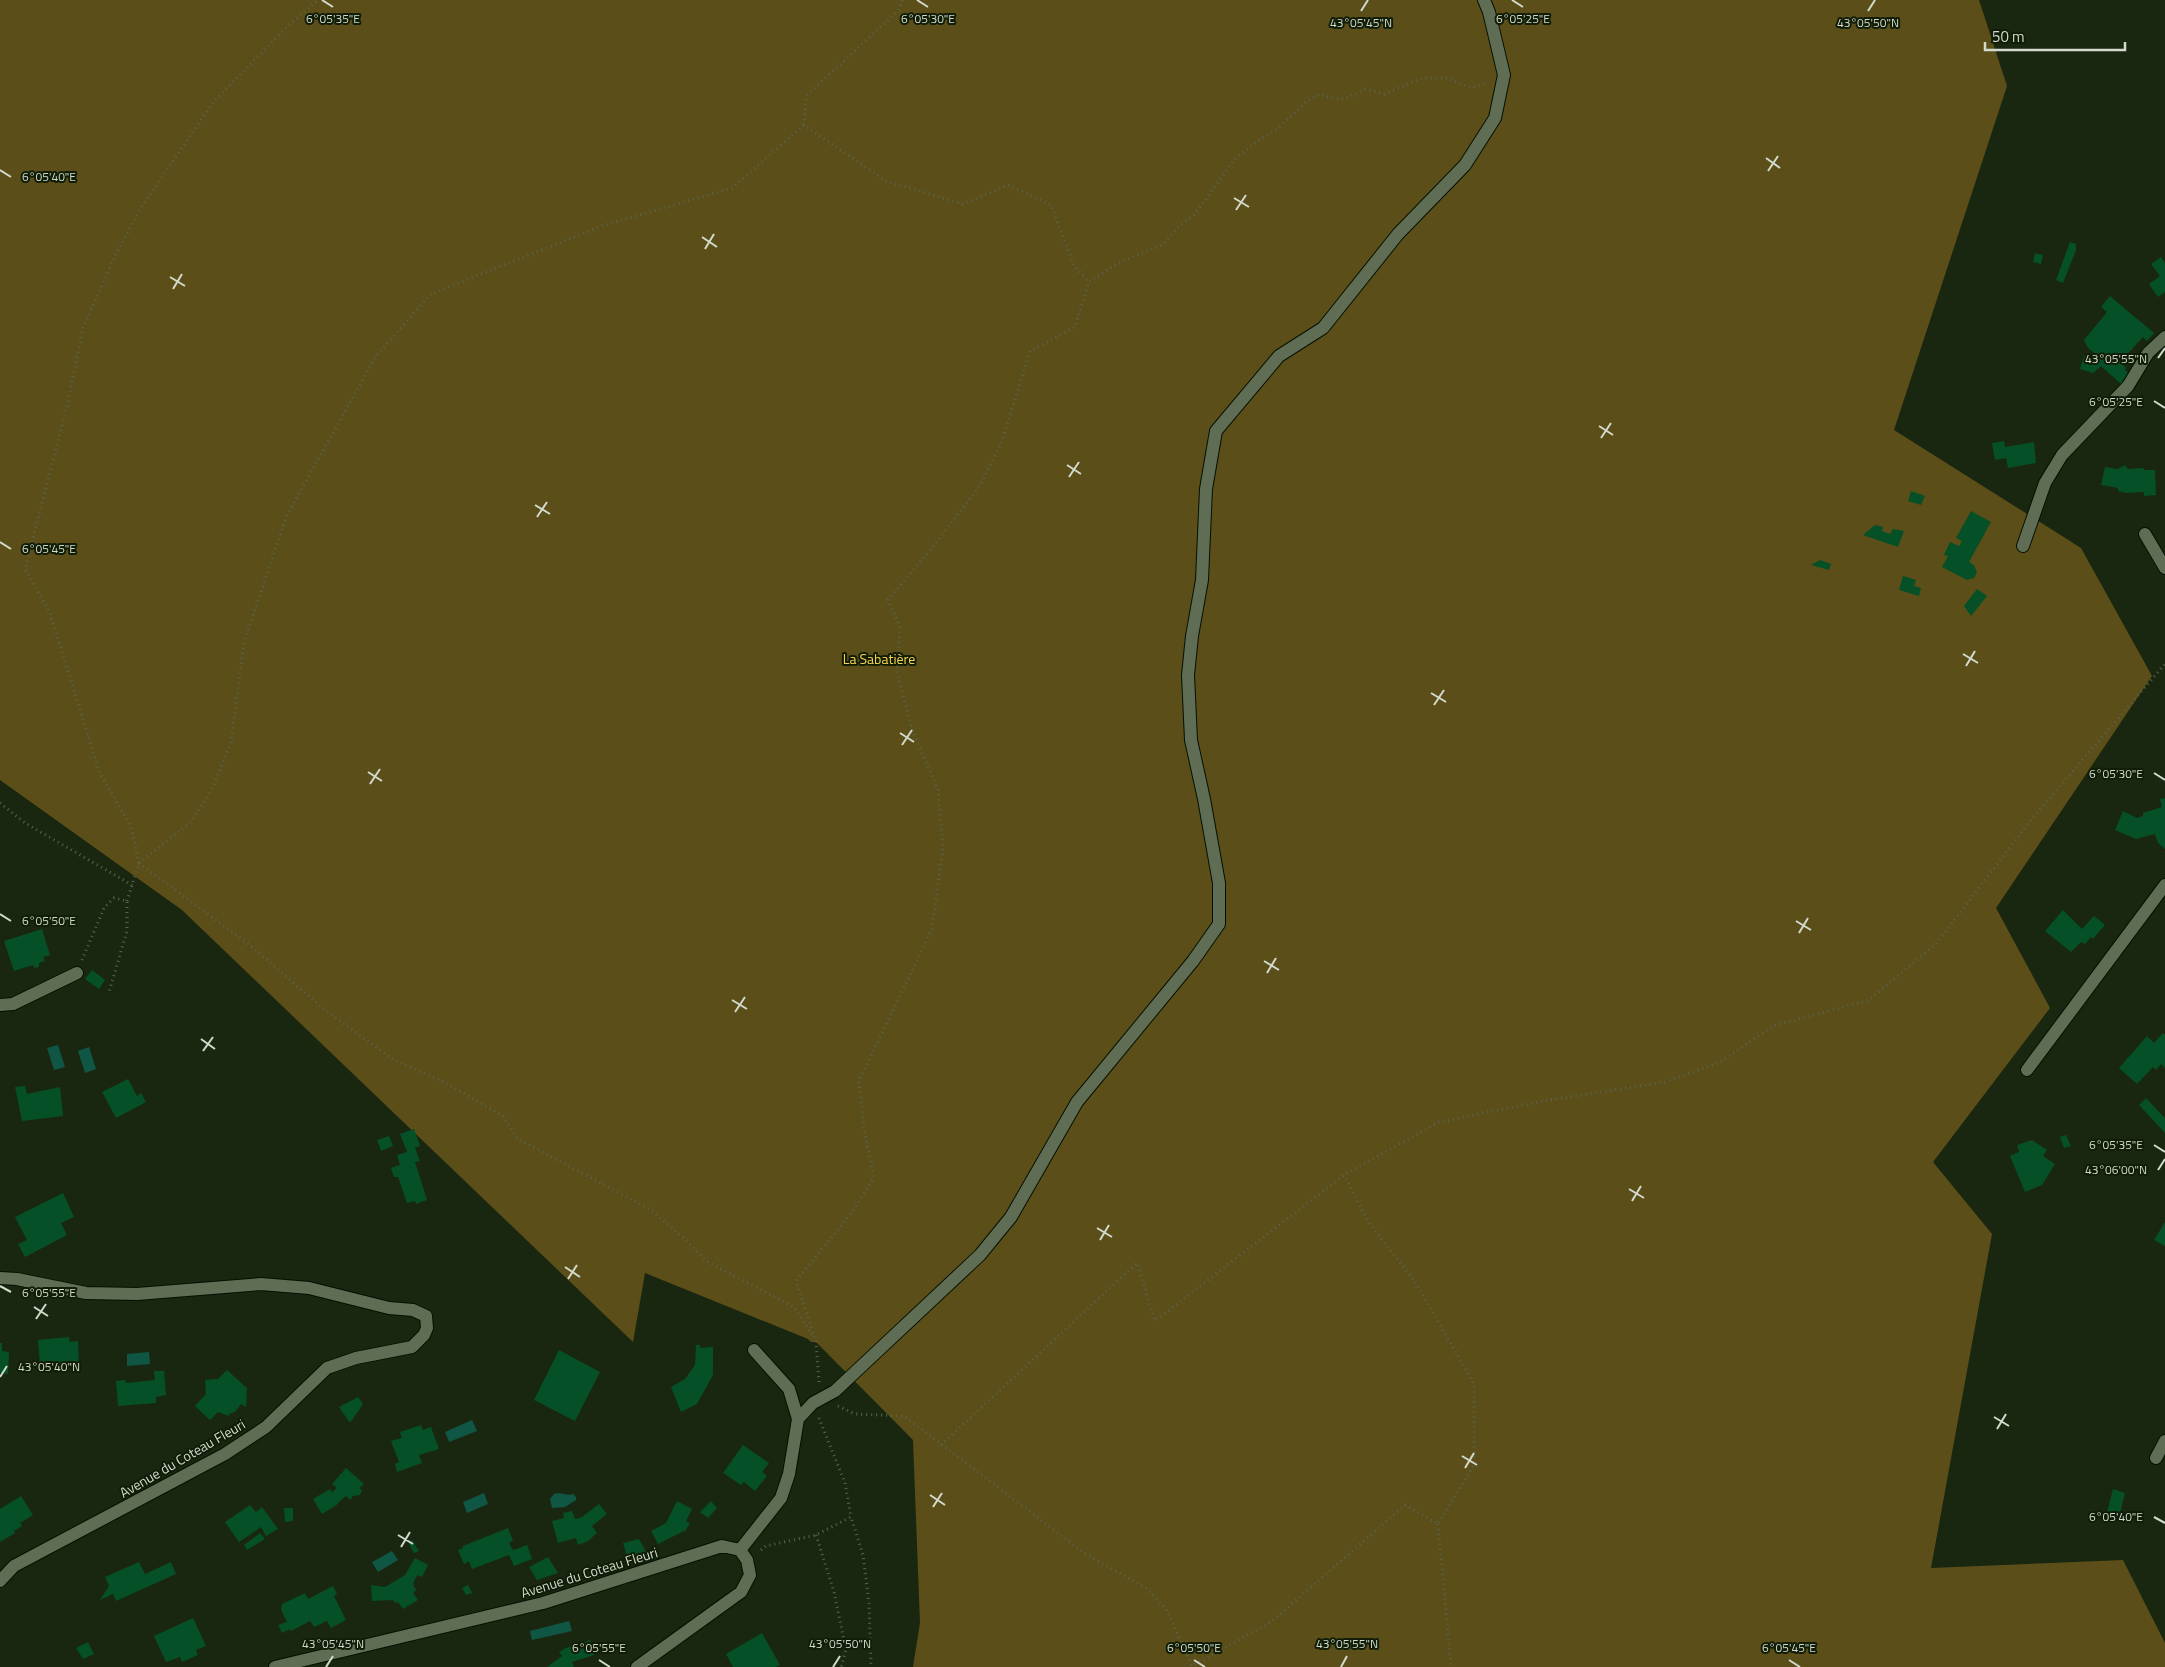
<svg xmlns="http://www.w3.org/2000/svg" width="2165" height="1667" font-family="'Titillium Web',sans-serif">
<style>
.forest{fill:#5c4e19}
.water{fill:#105644}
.building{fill:#055027}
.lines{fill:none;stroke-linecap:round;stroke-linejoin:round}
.minor-casing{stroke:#051000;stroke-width:14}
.path{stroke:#586450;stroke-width:3;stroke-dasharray:1 4;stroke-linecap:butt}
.minor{stroke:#5e6d53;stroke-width:12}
.ticks{fill:none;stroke:#d1dacc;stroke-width:2}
.labels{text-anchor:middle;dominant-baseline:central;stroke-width:4;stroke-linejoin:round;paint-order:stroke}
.park-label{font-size:14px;fill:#f7d350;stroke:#111d07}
.street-label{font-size:14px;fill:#d1dacc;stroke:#111d07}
.ticks-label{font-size:12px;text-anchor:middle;fill:#d1dacc;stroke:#111d07;stroke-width:4;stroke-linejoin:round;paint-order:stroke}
</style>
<rect width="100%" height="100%" fill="#1a2710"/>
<path class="forest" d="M 0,0 L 1979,0 L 2007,86 L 1894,430 L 2081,548 L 2152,676 L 1996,908 L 2050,1008 L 1933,1162 L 1992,1234 L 1931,1568 L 2123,1560 L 2165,1643 L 2165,1667 L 913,1667 L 920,1623 L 913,1440 L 816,1342 L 811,1342 L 808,1339 L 645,1273 L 633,1342 L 182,910 L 0,780 Z"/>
<path class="water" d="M 58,1045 L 65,1067 L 54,1070 L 47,1048 Z
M 89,1047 L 96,1069 L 85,1073 L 78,1051 Z
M 149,1352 L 150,1364 L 127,1366 L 127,1354 Z
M 472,1420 L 477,1431 L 449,1442 L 445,1432 Z
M 484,1493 L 488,1504 L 467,1513 L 463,1502 Z
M 559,1493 L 569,1495 L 573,1494 L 576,1497 L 576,1500 L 565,1507 L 552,1508 L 550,1499 L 554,1494 Z
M 392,1551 L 398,1560 L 378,1572 L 372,1562 Z
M 569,1621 L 572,1631 L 532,1640 L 530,1631 Z"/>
<path class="building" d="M 2070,242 L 2076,244 L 2076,250 L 2063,283 L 2056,280 Z
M 2035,253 L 2043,255 L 2041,264 L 2033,262 Z
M 2161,257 L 2165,263 L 2165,292 L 2158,297 L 2149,284 L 2160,276 L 2151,264 Z
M 2110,296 L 2154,333 L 2147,341 L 2143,337 L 2123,359 L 2114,352 L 2113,354 L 2126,368 L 2125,370 L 2130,375 L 2121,384 L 2101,366 L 2093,373 L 2080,369 L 2084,356 L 2097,359 L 2099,357 L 2088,348 L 2084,340 L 2107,312 L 2101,307 Z
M 2004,441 L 2005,447 L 2034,442 L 2036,463 L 2008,468 L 2006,458 L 1995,460 L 1992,443 Z
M 2125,465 L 2128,469 L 2144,468 L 2144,470 L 2155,470 L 2156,495 L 2144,496 L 2144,492 L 2127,493 L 2118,491 L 2118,488 L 2101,485 L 2105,467 L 2118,469 Z
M 1911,491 L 1925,496 L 1921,505 L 1908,501 Z
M 1971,511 L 1991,522 L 1969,562 L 1974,565 L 1977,573 L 1974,578 L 1967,580 L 1942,567 L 1948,556 L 1944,555 L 1950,542 L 1959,546 L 1962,541 L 1956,538 Z
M 1875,525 L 1883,527 L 1882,531 L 1890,534 L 1893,529 L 1904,531 L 1898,547 L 1863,535 Z
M 1820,560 L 1831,564 L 1829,570 L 1811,565 Z
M 1903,576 L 1916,580 L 1914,586 L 1921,588 L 1919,596 L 1899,590 Z
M 1977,589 L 1987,596 L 1971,616 L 1964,606 Z
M 2165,798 L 2165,849 L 2158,843 L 2155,834 L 2136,839 L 2115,830 L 2123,811 L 2137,818 L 2143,816 L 2143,813 L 2162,807 L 2160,799 Z
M 2063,910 L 2082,929 L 2094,916 L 2105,925 L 2093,939 L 2091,937 L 2085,944 L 2081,942 L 2071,952 L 2045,931 Z
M 42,929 L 50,955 L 43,957 L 45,961 L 39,963 L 39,967 L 34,968 L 33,965 L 14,971 L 4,941 Z
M 92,970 L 105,980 L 99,989 L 85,979 Z
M 2163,1033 L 2165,1035 L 2165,1068 L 2161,1064 L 2156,1070 L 2153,1067 L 2137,1084 L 2119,1068 L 2147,1036 L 2154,1043 Z
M 128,1079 L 137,1096 L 141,1093 L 146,1102 L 116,1118 L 102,1092 Z
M 25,1086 L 27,1094 L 60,1087 L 63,1116 L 22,1121 L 15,1087 Z
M 2146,1098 L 2165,1118 L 2165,1133 L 2139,1105 Z
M 414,1129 L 420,1146 L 415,1148 L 420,1161 L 415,1162 L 427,1200 L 416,1204 L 415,1201 L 407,1203 L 398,1177 L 394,1177 L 391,1168 L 400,1165 L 397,1155 L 407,1152 L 400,1134 Z
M 2066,1135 L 2071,1146 L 2064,1148 L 2060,1137 Z
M 389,1136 L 393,1146 L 381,1151 L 377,1140 Z
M 2032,1140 L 2047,1150 L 2043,1156 L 2055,1164 L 2042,1185 L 2025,1192 L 2010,1156 L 2019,1152 L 2017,1145 Z
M 63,1193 L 74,1217 L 61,1223 L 67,1235 L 25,1257 L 18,1244 L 27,1240 L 15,1217 Z
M 2165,1222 L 2165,1246 L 2154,1240 Z
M 69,1337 L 70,1342 L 78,1341 L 79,1364 L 40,1364 L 38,1340 Z
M 0,1343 L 2,1343 L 2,1351 L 9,1352 L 8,1374 L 0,1373 Z
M 696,1345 L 700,1345 L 700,1348 L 713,1347 L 713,1375 L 697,1404 L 681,1412 L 671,1387 L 685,1379 L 695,1365 Z
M 559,1350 L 600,1372 L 575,1421 L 534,1400 Z
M 227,1370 L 247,1388 L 246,1407 L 241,1404 L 235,1412 L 229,1414 L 229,1416 L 218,1412 L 210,1420 L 195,1406 L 206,1394 L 205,1380 L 218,1379 Z
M 154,1371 L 164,1371 L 166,1395 L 156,1397 L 156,1403 L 118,1406 L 116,1381 L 125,1380 L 126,1383 L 155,1380 Z
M 358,1397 L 363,1404 L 350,1423 L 339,1407 Z
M 421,1425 L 423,1430 L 431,1427 L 439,1449 L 419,1455 L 422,1463 L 397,1472 L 395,1464 L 399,1462 L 391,1441 L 402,1438 L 400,1432 Z
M 743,1445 L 769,1463 L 762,1472 L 767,1476 L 755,1491 L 744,1482 L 741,1485 L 723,1473 Z
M 346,1468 L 364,1484 L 359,1488 L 362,1490 L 360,1495 L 353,1496 L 350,1500 L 346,1496 L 338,1503 L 338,1504 L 322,1514 L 313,1499 L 330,1489 L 332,1492 L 337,1488 L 332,1484 Z
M 2113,1489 L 2125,1493 L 2118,1521 L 2106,1517 Z
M 21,1496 L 33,1515 L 20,1523 L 22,1526 L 14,1531 L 15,1533 L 0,1542 L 0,1509 Z
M 677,1501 L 692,1509 L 686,1521 L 690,1523 L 686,1530 L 658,1544 L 651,1531 L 666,1523 Z
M 711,1501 L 717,1508 L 708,1518 L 700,1512 Z
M 599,1504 L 607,1514 L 592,1526 L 597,1533 L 588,1541 L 578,1545 L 576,1538 L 558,1543 L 552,1521 L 564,1518 L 563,1513 L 572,1511 L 575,1519 L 582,1517 Z
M 250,1505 L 256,1512 L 262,1507 L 278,1529 L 266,1536 L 261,1527 L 239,1542 L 225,1522 Z
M 284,1508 L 293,1508 L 293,1521 L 285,1522 Z
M 508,1528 L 513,1541 L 509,1542 L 512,1549 L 514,1550 L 527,1545 L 532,1559 L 514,1566 L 509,1555 L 472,1569 L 469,1561 L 464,1564 L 458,1550 L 463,1548 L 463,1546 Z
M 260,1533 L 265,1539 L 247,1550 L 244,1545 Z
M 639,1539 L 650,1559 L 629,1563 L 623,1543 Z
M 412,1540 L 419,1551 L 414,1553 L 408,1542 Z
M 548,1557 L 558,1573 L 537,1580 L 529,1567 Z
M 415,1558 L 428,1565 L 422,1577 L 417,1575 L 413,1584 L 416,1590 L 413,1593 L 418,1600 L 403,1609 L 398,1602 L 395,1603 L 393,1600 L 372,1601 L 371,1585 L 385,1587 L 405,1575 Z
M 139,1562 L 145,1574 L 171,1562 L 176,1574 L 116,1601 L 113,1594 L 100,1600 L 109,1586 L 105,1577 Z
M 468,1585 L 472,1593 L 466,1595 L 462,1588 Z
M 333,1586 L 337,1594 L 334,1596 L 346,1620 L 331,1628 L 327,1621 L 314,1627 L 310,1621 L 291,1631 L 290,1629 L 282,1633 L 278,1625 L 287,1622 L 281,1610 L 282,1604 L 305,1593 L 308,1599 Z
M 193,1618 L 206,1646 L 196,1650 L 198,1655 L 182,1662 L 180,1657 L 166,1662 L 154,1636 Z
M 762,1633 L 780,1665 L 776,1667 L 733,1667 L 726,1654 Z
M 590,1640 L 594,1655 L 572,1662 L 574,1667 L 547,1667 L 562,1656 L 559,1652 L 566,1648 Z
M 88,1642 L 94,1654 L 83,1659 L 76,1648 Z"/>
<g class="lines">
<defs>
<path id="minor" d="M 2145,534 L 2165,568
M 2023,546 L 2045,483 L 2062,455 L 2128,386 L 2148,353 L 2165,337
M 0,1005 L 13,1004 L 77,973
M 2027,1070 L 2165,885
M 0,1278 L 17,1279 L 86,1293 L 137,1294 L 261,1284 L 309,1288 L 389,1308 L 413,1310 L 426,1316 L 427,1328 L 424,1335 L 412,1347 L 356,1358 L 327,1368 L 266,1427 L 225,1454 L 14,1566 L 0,1581
M 798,1419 L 813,1403 L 835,1391 L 980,1255 L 1011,1217 L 1077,1102 L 1193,961 L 1219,924 L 1219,883 L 1204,799 L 1191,740 L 1188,675 L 1192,636 L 1202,580 L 1206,489 L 1216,431 L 1279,356 L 1323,328 L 1398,234 L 1465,165 L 1495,118 L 1504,75 L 1489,12 L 1484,0
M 2156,1458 L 2165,1441
M 740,1550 L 781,1498 L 789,1474 L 798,1419 L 789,1389 L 754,1350
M 275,1667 L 543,1603 L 722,1546 L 740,1550 L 747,1560 L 750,1575 L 741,1592 L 637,1667"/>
</defs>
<use href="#minor" class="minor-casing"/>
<path class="path" d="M 902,0 L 899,10 L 806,96 L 804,125 L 886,181 L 963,204 L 1008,185 L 1051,205 L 1074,266 L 1089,282
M 0,803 L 25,823 L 132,885
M 139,863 L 192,821 L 212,789 L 231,743 L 244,642 L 287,515 L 376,356 L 431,294 L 602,226 L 732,188 L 804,125
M 139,863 L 251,946 L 326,1011 L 394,1060 L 444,1082 L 503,1116 L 518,1139 L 651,1210 L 688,1242 L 706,1261 L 794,1307 L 814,1338
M 127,901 L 139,863 L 131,827 L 99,771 L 50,613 L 25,569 L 68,402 L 83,328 L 115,256 L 140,209 L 214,101 L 287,27 L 318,0
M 82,960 L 104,908 L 114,898 L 127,901 L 127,931 L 109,992
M 819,1382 L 816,1342 L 796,1281 L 853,1211 L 874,1177 L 864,1129 L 859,1081 L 932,929 L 943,848 L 938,790 L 913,732 L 897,672 L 900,627 L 888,600 L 932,548 L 981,484 L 1002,441 L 1030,351 L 1075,327 L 1089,282 L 1118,263 L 1162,245 L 1180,225 L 1195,214 L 1234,160 L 1253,144 L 1277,129 L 1307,101 L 1320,94 C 1341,102 1345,100 1365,89 L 1384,94 L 1422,78 L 1446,78 L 1472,88 L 1488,82
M 838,1406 L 855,1414 L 904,1416 L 1087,1555 L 1145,1587 L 1166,1609 L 1192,1666 L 1271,1622 L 1405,1505 L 1438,1524 L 1474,1465 L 1474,1384 L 1416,1283 L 1369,1223 L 1344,1175
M 819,1418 L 845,1483 L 851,1517
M 941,1445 L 1137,1263 L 1155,1321 L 1344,1175 L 1439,1122 L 1543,1101 L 1665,1082 L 1719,1063 L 1773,1026 L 1869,1000 L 1936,944 L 2031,820 L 2165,664
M 1438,1524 L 1451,1667
M 816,1535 L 834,1592 L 846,1650 L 841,1667
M 761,1550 L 766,1546 L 816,1535 L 851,1517 L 863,1555 L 869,1603 L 871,1667"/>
<use href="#minor" class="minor"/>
</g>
<path class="ticks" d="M 322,0 L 333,7M 917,0 L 928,7M 1512,0 L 1523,7M 1361,11 L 1368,0M 1868,11 L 1875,0M 1766,158 L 1780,168M 0,170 L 11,177M 1768,171 L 1778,156M 1234,198 L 1249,207M 1236,210 L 1246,195M 702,237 L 717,247M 705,249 L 714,234M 170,277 L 185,286M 173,289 L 182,274M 2158,358 L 2165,348M 2154,401 L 2165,408M 1599,426 L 1613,435M 1601,438 L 1611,423M 1067,465 L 1081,474M 1069,477 L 1079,462M 535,505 L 550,514M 537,517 L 547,502M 0,542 L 11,549M 1963,654 L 1978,663M 1966,666 L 1975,651M 1431,693 L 1446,702M 1434,705 L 1444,690M 900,733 L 914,742M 902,745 L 912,730M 368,772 L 382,781M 2154,773 L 2165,780M 370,784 L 380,769M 0,914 L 11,921M 1796,921 L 1811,930M 1799,933 L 1808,918M 1264,961 L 1279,970M 1267,973 L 1276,958M 732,1000 L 747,1009M 735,1012 L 745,997M 201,1039 L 215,1049M 203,1051 L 213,1037M 2154,1145 L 2165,1152M 2158,1170 L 2165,1159M 1629,1189 L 1644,1198M 1632,1201 L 1641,1186M 1097,1228 L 1112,1237M 1100,1240 L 1109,1225M 565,1267 L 580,1277M 568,1279 L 577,1265M 0,1286 L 11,1292M 34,1307 L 48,1316M 36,1319 L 46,1304M 0,1377 L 7,1366M 1994,1417 L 2009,1426M 1997,1429 L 2006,1414M 1462,1456 L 1477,1465M 1465,1468 L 1474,1453M 930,1495 L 945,1505M 933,1507 L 942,1493M 2154,1517 L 2165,1523M 398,1535 L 413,1544M 401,1547 L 410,1532M 599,1660 L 610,1667M 1194,1660 L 1205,1667M 1789,1660 L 1800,1667M 326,1667 L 333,1656M 833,1667 L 840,1656M 1341,1667 L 1347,1656"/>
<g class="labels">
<g class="park-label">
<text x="879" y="658">La Sabatière</text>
</g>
<g class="street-label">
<text transform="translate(182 1458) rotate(-30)">Avenue du Coteau Fleuri</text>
<text transform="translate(589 1572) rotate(-17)">Avenue du Coteau Fleuri</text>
</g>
</g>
<g class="ticks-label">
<text x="333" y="23">6°05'35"E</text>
<text x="928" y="23">6°05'30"E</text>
<text x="1523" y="23">6°05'25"E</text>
<text x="1361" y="27">43°05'45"N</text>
<text x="1868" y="27">43°05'50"N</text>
<text x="49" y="181">6°05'40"E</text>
<text x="2116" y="363">43°05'55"N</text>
<text x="2116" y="406">6°05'25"E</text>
<text x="49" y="553">6°05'45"E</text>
<text x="2116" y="778">6°05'30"E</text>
<text x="49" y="925">6°05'50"E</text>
<text x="2116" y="1149">6°05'35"E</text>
<text x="2116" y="1174">43°06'00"N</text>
<text x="49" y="1297">6°05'55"E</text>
<text x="49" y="1371">43°05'40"N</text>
<text x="2116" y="1521">6°05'40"E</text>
<text x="333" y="1648">43°05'45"N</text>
<text x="840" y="1648">43°05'50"N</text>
<text x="1347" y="1648">43°05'55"N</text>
<text x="599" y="1652">6°05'55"E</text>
<text x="1194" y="1652">6°05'50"E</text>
<text x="1789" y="1652">6°05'45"E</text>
</g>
<path d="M1985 42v8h140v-8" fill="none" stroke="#d1dacc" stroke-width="2.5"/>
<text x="1992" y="42" font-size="15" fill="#d1dacc" stroke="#111d07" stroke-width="4" paint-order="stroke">50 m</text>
</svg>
